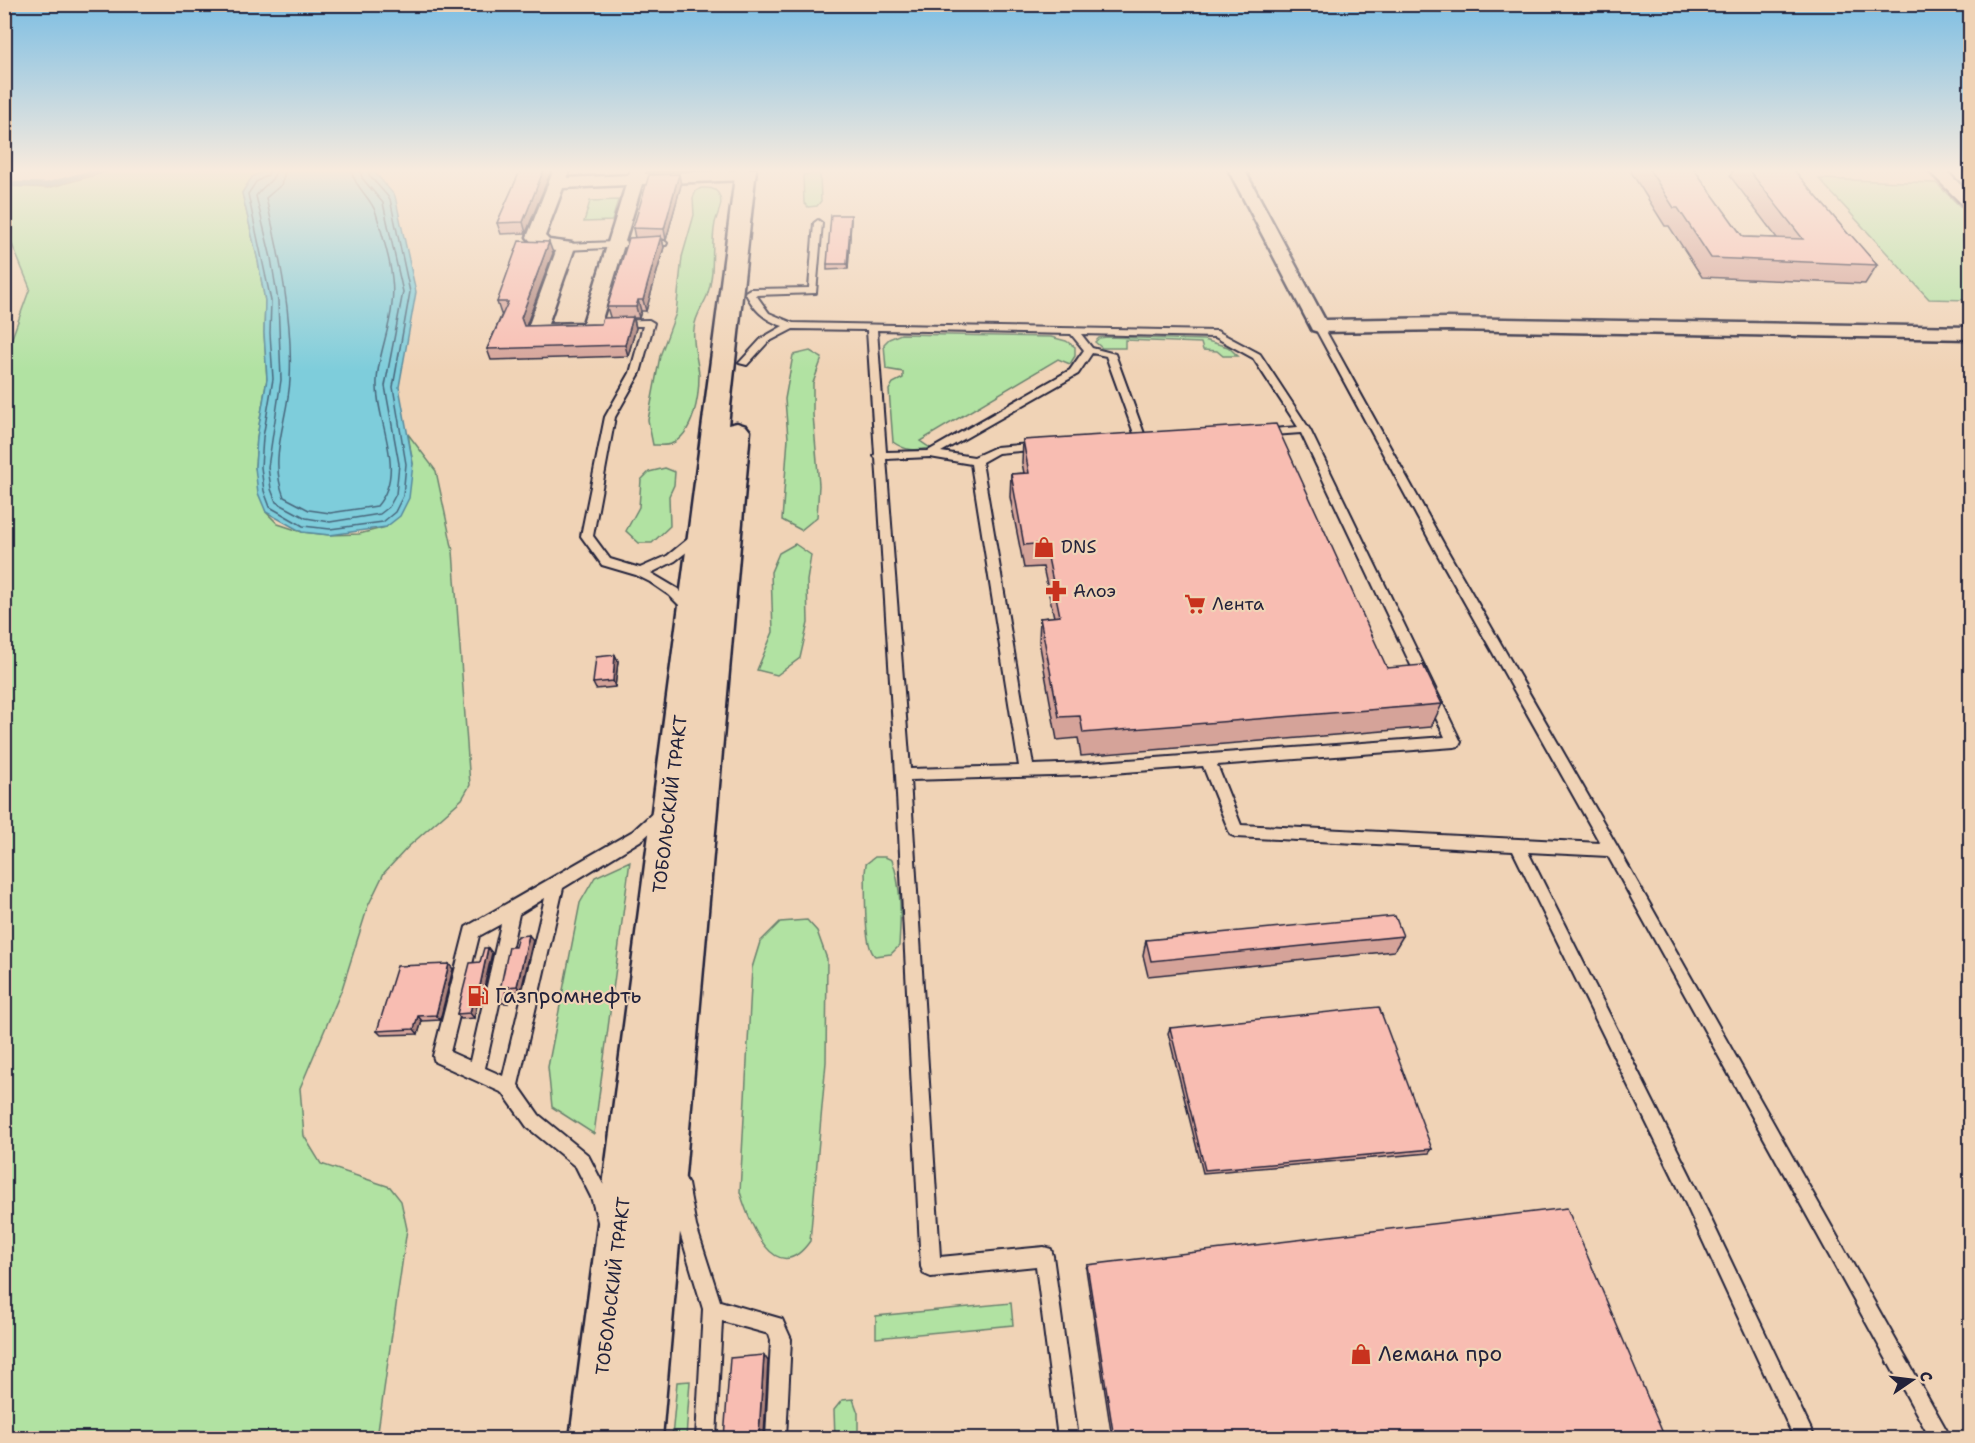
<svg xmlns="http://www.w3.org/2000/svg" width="1975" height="1443" font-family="'Shantell Sans',sans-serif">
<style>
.green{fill:#b1e2a2;stroke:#6a826e;stroke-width:1.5}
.water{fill:#7ecddb;stroke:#59899b;stroke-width:1.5}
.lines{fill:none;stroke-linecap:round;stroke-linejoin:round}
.shore{stroke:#47667b;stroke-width:1.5}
.stream{stroke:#59899b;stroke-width:5}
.lane-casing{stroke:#22223b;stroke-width:4}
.street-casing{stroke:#22223b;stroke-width:5}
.primary-casing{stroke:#22223b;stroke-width:5}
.lane{fill:#f0d3b6;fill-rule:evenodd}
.street{fill:#f0d3b6;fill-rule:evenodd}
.primary{fill:#f0d3b6;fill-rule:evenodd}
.wall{fill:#d5a399;stroke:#22223b;stroke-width:1.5}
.shaded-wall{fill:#ae847d;stroke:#22223b;stroke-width:1.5}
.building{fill:#f8bdb2;stroke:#22223b;stroke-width:1.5}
.labels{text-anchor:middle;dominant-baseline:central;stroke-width:4.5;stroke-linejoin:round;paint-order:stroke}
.poi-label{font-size:18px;fill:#22223b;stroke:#f0d3b6;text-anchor:start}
.street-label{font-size:18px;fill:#22223b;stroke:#f0d3b6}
.near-poi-label{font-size:21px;fill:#22223b;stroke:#f0d3b6;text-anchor:start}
</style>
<rect width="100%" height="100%" fill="#f0d3b6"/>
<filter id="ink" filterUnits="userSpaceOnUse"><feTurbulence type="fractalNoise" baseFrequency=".0167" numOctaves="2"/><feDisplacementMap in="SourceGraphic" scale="12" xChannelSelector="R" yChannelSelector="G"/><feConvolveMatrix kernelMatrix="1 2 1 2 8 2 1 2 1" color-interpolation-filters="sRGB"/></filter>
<g filter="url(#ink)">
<path class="green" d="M 117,169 L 268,169 L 252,177 L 242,193 L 258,261 L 265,301 L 264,333 L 267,379 L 257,437 L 255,467 L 266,512 L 278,524 L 302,532 L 330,535 L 359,534 L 386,527 L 413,464 L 408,434 L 436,471 L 453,551 L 470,785 L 462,799 L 408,847 L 384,873 L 368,906 L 342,989 L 300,1088 L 304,1136 L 321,1164 L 390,1187 L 401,1201 L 407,1229 L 377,1438 L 5,1438 L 4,360 L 30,288 L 5,227 L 5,186 L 48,188 Z
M 813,174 L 820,174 L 821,201 L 817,206 L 808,207 L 804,203 L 803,175 Z
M 1819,179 L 1936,183 L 1970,216 L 1970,300 L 1929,299 Z
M 701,188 C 707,188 714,187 718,193 C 725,203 717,213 715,223 C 710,248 716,272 707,296 C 702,308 695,316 694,329 C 692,344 698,360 699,375 C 699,397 694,434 671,444 C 666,446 659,445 653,445 L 648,420 L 660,356 L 676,313 L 682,257 L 694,215 L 693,198 L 696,191 Z
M 618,200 L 612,221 L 584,222 L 590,201 Z
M 901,334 L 1051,337 L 1066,341 L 1075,347 L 1075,356 L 1070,364 L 1058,359 L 920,441 L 930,448 C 916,451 905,451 893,442 L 889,390 L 893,383 L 903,378 L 903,372 L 886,369 L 884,344 L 889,339 Z
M 1107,337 L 1204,340 L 1228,347 L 1238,356 L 1223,356 L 1217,351 L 1203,350 L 1201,343 L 1125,340 L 1125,348 L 1102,348 L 1095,342 L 1099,338 Z
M 810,351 L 822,358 L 813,383 L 813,415 L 819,485 L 817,517 L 801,530 L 782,520 L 788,438 L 785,399 L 793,355 Z
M 665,468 L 675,472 L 674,485 L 669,496 L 670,526 L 652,543 L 639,543 L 626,531 L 639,507 L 641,480 L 649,472 Z
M 795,544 L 811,555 L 807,581 L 808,623 L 800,658 L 777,675 L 757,670 L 773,632 L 771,572 L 779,553 Z
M 875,857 L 885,857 L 892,860 C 902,888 901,917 899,946 L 891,954 L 875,956 C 863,946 866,891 865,873 L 866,864 Z
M 630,861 L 594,1134 L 552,1107 L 548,1067 L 580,903 L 595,877 Z
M 807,920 L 817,931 L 827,959 L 826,1062 L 810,1241 C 775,1291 749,1221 740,1192 L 752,968 L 760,942 L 780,922 Z
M 1011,1303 L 1013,1325 L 876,1338 L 876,1316 Z
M 690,1381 L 686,1438 L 672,1438 L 677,1382 Z
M 853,1399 L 858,1413 L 858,1438 L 835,1438 L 834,1410 L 842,1400 Z"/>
<path class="water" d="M 268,169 L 372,169 L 395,196 L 416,292 L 399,387 L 413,464 L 409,498 L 400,516 L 386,527 L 330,535 L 302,532 L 266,512 L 258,493 L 255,467 L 257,437 L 267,379 L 264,333 L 265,301 L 258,261 L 242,193 L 252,177 Z"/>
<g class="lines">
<path class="shore" d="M 269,169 L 268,175 L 256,182 L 248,194 L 271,301 L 270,333 L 273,379 L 263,437 L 261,467 L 264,491 L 270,507 L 303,526 L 330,529 L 383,522 L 395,512 L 403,496 L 406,464 L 393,387 L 410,292 L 390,199 L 369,175 L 368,169
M 277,169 C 273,183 264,184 256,196 L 271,258 L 278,301 L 281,380 L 268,467 L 271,489 L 276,502 L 306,518 L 330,522 L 380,514 L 389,507 L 396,494 L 399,464 L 385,386 L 403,292 L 383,203 L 362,178 L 360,169
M 286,169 L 281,185 L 266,198 C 280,257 293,318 290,380 C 288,419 268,458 284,497 L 309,510 L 330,513 L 377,506 C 408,470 375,422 377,381 C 378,355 390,330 392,304 C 396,275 384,241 376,213 C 370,196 354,187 351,169"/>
<path class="stream" d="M 4,184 L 47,185 L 104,169"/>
<defs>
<path id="lane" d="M 818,220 L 822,223 L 816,293 L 756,295 L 769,313 L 793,323 L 1217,331 L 1260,354 L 1310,430 L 1461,742 L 1459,746 L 1454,747 L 1217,765 L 1241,825 L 1600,843 L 1435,550 L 1314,326 L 1322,324 L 1447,550 L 1617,846 L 1951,1438 L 1930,1438 L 1608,856 L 1528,852 L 1690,1175 L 1815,1438 L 1794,1438 L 1678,1187 L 1513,851 L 1236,837 L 1231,835 L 1229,831 L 1203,766 L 1087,775 L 910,780 L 940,1257 L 1044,1247 L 1051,1249 L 1053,1256 L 1078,1438 L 1058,1438 L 1036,1266 L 931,1277 L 924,1274 L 921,1267 L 896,775 L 876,458 L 874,456 L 875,454 L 867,330 L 793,329 L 768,342 L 747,365 L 739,363 L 762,338 L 783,326 C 764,320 754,310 745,292 L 750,289 L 809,288 L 814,223 ZM 877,330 L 1071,334 L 1084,350 L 1070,370 L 928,451 L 886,452 ZM 1081,334 L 1215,337 L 1253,358 L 1298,427 L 1260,430 L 1255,433 L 1260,436 L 1301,433 L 1445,737 L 1087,763 L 1033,765 L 982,462 L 998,453 L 1041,449 L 1046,446 L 1041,443 L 996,447 L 974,457 L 941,452 L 1078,374 L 1092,353 L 1106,356 L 1135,436 L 1127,440 L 1132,443 L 1145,441 L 1146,439 L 1115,354 L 1092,348 ZM 930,457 L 971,464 L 1019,766 L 910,769 L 886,459 Z
M 663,240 L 667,243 L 666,245 L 566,250 L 562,247 L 566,244 Z
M 592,321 L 649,320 L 654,323 L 640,373 L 615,417 L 593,536 L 610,559 L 640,568 L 667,556 L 694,534 L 702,534 L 704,537 L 702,540 L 675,561 L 651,573 L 678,589 L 696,609 L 694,612 L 686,612 L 669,595 L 650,582 L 636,575 L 602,565 L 581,536 L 605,417 L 630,373 L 643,326 L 589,326 L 589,322 Z
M 662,807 L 667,809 L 669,813 L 667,817 L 643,839 L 563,888 L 518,1085 L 539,1115 L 588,1155 L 605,1188 L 615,1218 L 613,1225 L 606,1227 L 599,1225 L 591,1197 L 576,1167 L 527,1127 L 503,1093 L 435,1062 L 433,1056 L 466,927 L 633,831 L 657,809 ZM 545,898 L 503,1076 L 485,1068 L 519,914 ZM 501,924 L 470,1061 L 450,1052 L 479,936 Z
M 679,1175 L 685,1178 L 688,1184 L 696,1226 L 720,1301 L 782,1319 L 791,1339 L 786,1438 L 766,1438 L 771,1340 L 769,1334 L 722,1321 L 716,1438 L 696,1438 L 703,1309 L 678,1226 L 670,1184 L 673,1178 Z"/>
<path id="street" d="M 554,169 L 570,169 L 567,178 L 629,175 L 631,169 L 647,169 L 645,174 L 745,170 L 753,175 L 745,180 L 642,184 L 598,333 L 536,336 L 529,334 L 527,330 L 556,251 L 538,249 L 527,237 ZM 626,185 L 583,323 L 548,324 L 575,247 L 572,243 L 549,240 L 545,236 L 563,188 Z
M 1228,169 L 1244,169 L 1325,320 L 1448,318 L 1970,327 L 1970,339 L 1448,330 L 1319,332 L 1312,330 L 1310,326 Z
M 1927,169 L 1944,169 L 1970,194 L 1970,208 L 1964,206 Z"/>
<path id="primary" d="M 736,169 L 756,169 L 728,425 L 737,423 L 746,426 L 750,431 L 662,1438 L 570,1438 Z"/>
</defs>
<use href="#lane" class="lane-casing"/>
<use href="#street" class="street-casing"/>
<use href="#primary" class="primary-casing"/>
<use href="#lane" class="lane"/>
<use href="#street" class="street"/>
<use href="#primary" class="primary"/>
</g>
<path class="wall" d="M 521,169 L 526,233 L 501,234 L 497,223 Z
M 652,169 L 684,169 L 684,170 L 653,171 Z
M 1633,169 L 1694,169 L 1743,237 L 1777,238 L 1730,176 L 1734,169 L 1793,169 L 1849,235 L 1877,265 L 1865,284 L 1702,277 L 1669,226 L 1665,226 L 1631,172 Z
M 681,185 L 666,240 L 662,239 L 664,247 L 646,311 L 641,311 L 639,318 L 634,318 L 636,328 L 628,356 L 491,360 L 487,349 L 502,314 L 501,314 L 497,302 L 553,253 L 526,326 L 601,324 L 610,317 L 607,307 L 635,238 L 633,228 Z
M 851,215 L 851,220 L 848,269 L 827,270 L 827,264 Z
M 1023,440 L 1387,668 L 1442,704 L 1431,727 L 1081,756 L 1078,738 L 1057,740 L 1039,641 L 1040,618 L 1054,617 L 1043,567 L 1024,568 L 1010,497 L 1011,474 L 1024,473 L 1022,463 Z
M 615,655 L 618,661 L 615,687 L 596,689 L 593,683 Z
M 1403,936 L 1394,951 L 1148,976 L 1143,955 L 1146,940 Z
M 533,940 L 521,991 L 511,992 L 508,1003 L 502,1003 L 498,999 L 515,947 Z
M 488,948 L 492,953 L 480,1005 L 477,1005 L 474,1018 L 461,1019 L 457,1014 L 480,962 Z
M 453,969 L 440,1020 L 422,1021 L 418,1034 L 381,1035 L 377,1031 Z
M 1170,1028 L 1432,1149 L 1429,1153 L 1203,1173 L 1168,1033 Z
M 1087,1265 L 1665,1438 L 1112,1438 L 1086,1269 Z"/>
<path class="shaded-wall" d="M 544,169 L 552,169 L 526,233 L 523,222 Z
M 679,174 L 681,185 L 666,240 L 664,229 Z
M 851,215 L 851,220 L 848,269 L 847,264 Z
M 661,236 L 664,247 L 646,311 L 643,300 Z
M 549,242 L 553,253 L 525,329 L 521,318 Z
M 638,300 L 641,311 L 639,318 L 636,307 Z
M 633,317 L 636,328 L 628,356 L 625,345 Z
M 615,655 L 618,661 L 615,687 L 613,681 Z
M 529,935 L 533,940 L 521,991 L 517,986 Z
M 488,948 L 492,953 L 480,1005 L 477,1000 Z
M 449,964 L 453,969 L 440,1020 L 436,1015 Z
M 507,987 L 511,992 L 508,1003 L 504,998 Z
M 473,1000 L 477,1005 L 474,1018 L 470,1013 Z
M 418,1016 L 422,1021 L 418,1034 L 414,1029 Z
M 764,1355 L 768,1361 L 764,1437 L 765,1438 L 762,1438 L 759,1434 Z"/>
<path class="building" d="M 521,169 L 544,169 L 523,222 L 497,223 Z
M 1649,169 L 1694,169 L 1743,237 L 1803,239 L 1748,169 L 1793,169 L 1849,235 L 1851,235 L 1877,265 L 1711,258 L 1678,208 L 1674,208 Z
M 679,174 L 664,229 L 633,228 L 649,175 Z
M 831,215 L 851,215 L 847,264 L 827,264 Z
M 661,236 L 643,300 L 638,300 L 636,307 L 607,307 L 629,238 Z
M 519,241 L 549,242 L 521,318 L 524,326 L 601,324 L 603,318 L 633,317 L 625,345 L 487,349 L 508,302 L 497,302 Z
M 1276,424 L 1387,668 L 1423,665 L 1442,704 L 1083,733 L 1080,716 L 1059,717 L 1040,618 L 1060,616 L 1045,543 L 1024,545 L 1011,474 L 1029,473 L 1023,440 Z
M 615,655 L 613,681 L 593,683 L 596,657 Z
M 1395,916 L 1403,936 L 1151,961 L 1146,940 Z
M 529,935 L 517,986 L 507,987 L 504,998 L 498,999 L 509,947 L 515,947 L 518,936 Z
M 484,948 L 488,948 L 477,1000 L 473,1000 L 470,1013 L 457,1014 L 470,963 L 480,962 Z
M 449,964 L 436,1015 L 418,1016 L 414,1029 L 377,1031 L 397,966 Z
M 1379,1007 L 1432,1149 L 1205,1170 L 1170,1028 Z
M 1567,1208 L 1665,1438 L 1114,1438 L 1087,1265 Z
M 764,1355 L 759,1434 L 762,1436 L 762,1438 L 724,1438 L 730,1358 Z"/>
</g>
<linearGradient id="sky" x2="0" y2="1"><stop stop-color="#7dbee3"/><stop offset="0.46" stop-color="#f8ebde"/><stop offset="1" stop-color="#f8ebde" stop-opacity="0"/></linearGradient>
<rect width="1975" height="371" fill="url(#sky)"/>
<defs>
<symbol id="shop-bare" viewBox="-9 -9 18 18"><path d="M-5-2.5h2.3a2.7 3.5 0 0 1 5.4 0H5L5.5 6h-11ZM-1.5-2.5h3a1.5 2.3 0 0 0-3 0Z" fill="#c8321e" stroke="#f0d3b6" stroke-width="2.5" paint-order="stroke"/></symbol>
<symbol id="pharmacy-bare" viewBox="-9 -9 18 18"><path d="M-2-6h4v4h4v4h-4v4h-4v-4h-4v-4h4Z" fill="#c8321e" stroke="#f0d3b6" stroke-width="2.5" paint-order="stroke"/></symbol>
<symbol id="supermarket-bare" viewBox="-9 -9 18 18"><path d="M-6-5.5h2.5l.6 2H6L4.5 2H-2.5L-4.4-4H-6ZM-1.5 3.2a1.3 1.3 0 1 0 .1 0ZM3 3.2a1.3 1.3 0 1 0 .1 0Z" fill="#c8321e" stroke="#f0d3b6" stroke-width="2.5" paint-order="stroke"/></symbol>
<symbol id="fuel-bare" viewBox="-9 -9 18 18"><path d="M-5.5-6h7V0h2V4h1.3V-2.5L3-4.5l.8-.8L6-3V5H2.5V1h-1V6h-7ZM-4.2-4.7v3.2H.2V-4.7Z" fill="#c8321e" stroke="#f0d3b6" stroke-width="2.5" paint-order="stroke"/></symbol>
</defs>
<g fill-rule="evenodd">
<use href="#shop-bare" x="1029" y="532" width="30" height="30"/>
<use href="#pharmacy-bare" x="1041" y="576" width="30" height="30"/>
<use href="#supermarket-bare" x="1180" y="589" width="30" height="30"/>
<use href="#fuel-bare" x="463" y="981" width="30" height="30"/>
<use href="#shop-bare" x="1346" y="1339" width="30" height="30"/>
</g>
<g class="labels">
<g class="poi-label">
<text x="1061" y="547">DNS</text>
<text x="1073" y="591">Алоэ</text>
<text x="1212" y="604">Лента</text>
</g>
<g class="street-label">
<text transform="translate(670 804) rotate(-83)">ТОБОЛЬСКИЙ ТРАКТ</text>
<text transform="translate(613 1286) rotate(-83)">ТОБОЛЬСКИЙ ТРАКТ</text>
</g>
<g class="near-poi-label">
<text x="495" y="996">Газпромнефть</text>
<text x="1378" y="1354">Лемана про</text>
</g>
</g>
<rect width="1975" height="1443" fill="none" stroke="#f0d3b6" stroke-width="24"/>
<rect x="12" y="12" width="1951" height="1419" fill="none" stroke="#22223b" stroke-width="2" filter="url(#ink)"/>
<g transform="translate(1912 1380) rotate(76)" stroke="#f0d3b6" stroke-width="4.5" paint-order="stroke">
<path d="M0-4.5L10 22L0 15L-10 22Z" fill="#22223b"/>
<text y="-9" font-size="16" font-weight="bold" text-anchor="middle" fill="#22223b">С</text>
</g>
</svg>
